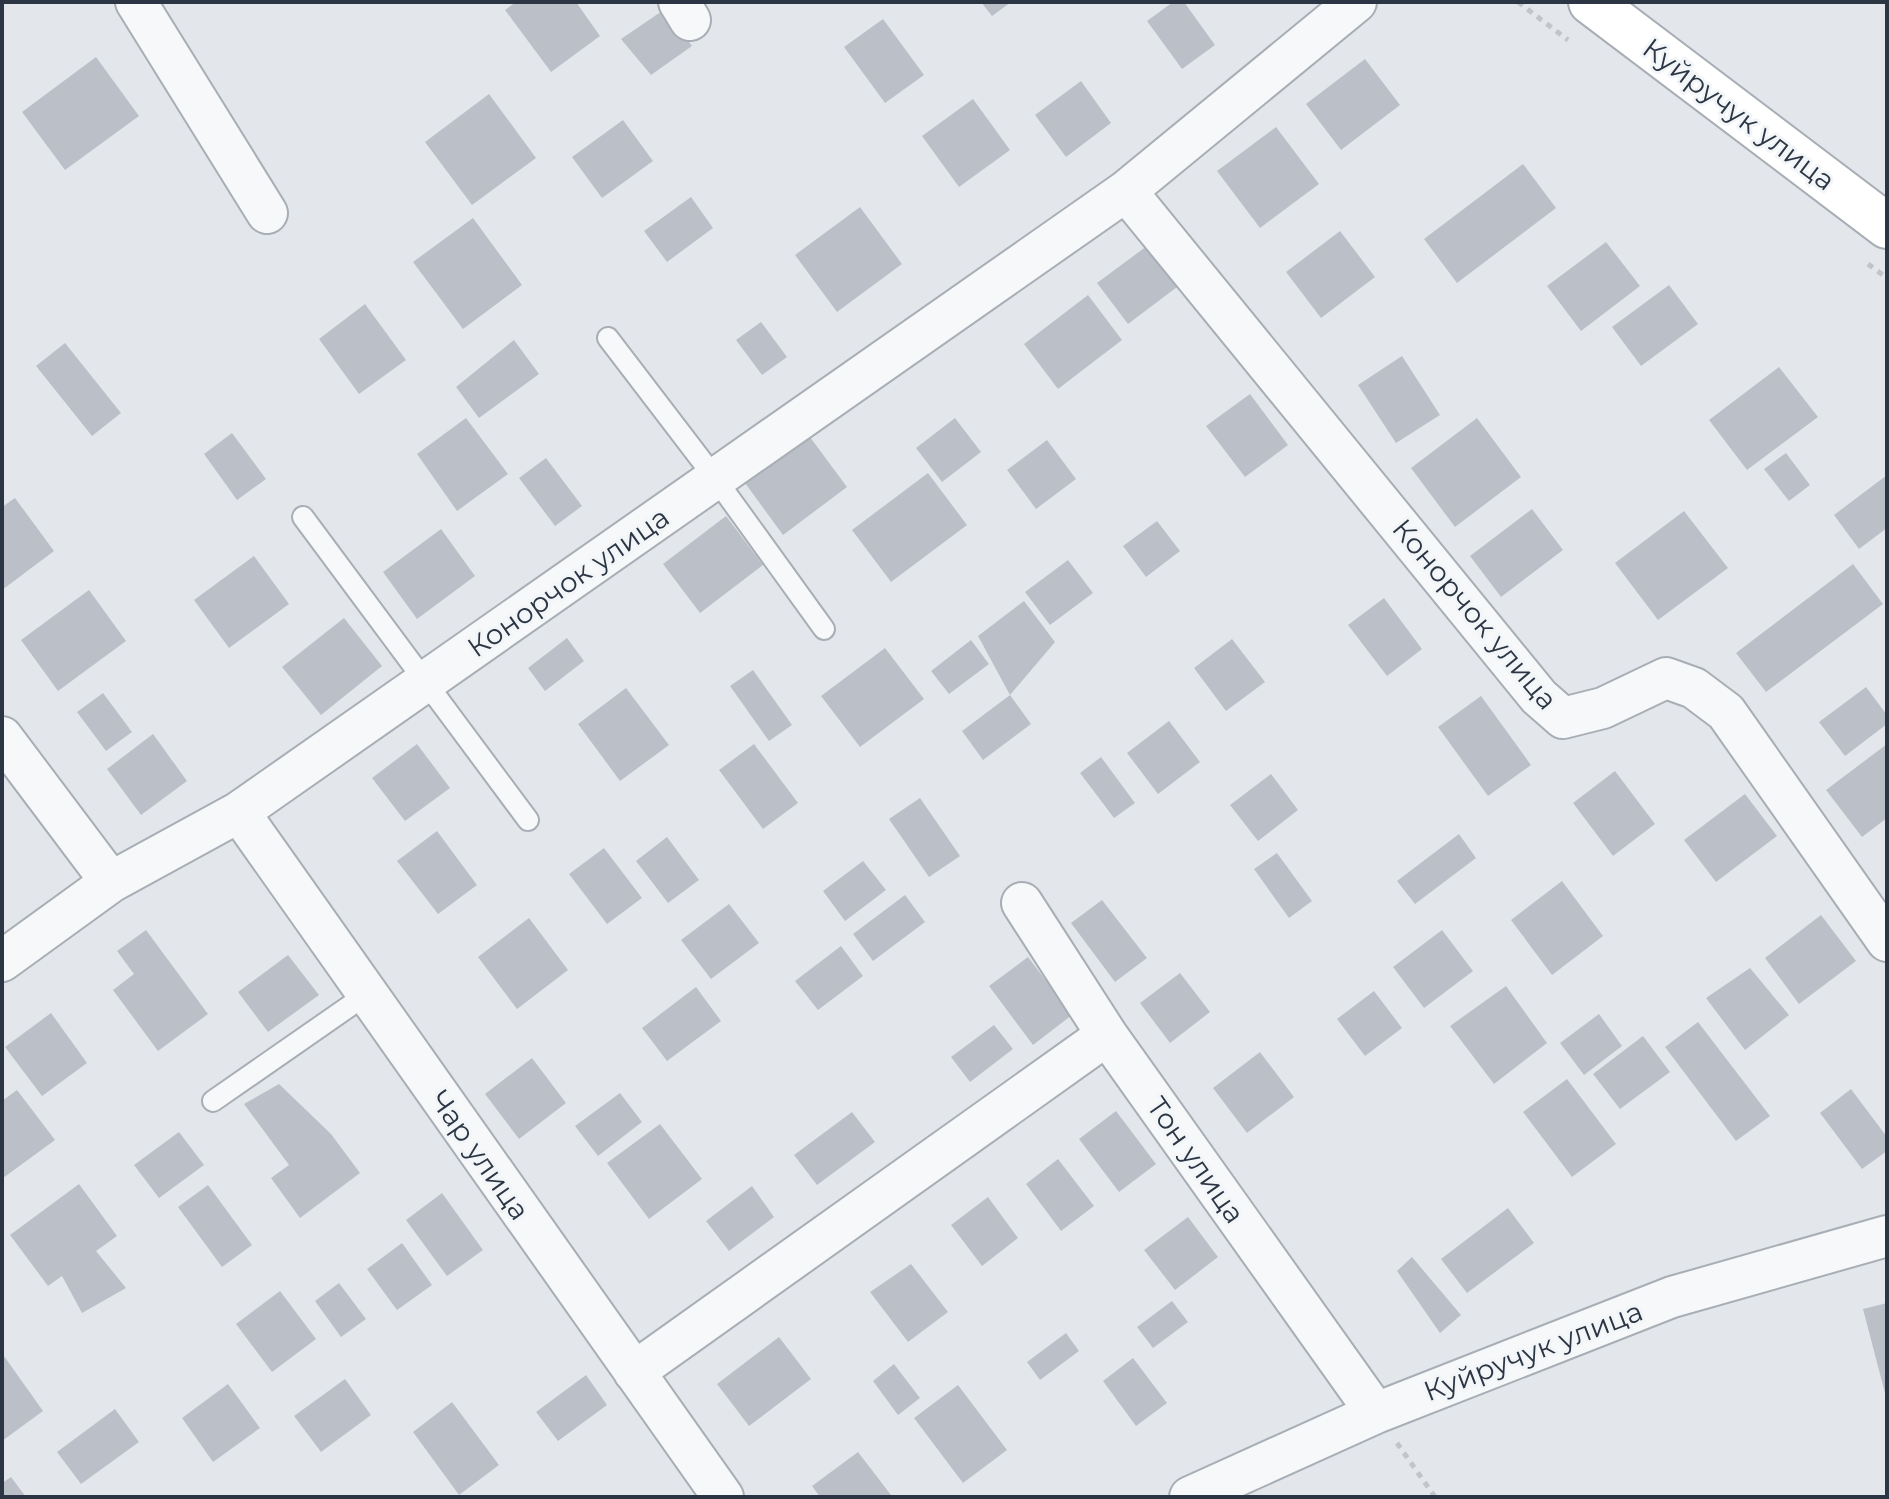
<svg xmlns="http://www.w3.org/2000/svg" width="1889" height="1499" font-family="Montserrat,sans-serif">
<style>
.building{fill:#bbc0c8}
.lines{fill:none;stroke-linecap:round;stroke-linejoin:round}
.lane-casing{stroke:#a8aeb5;stroke-width:24}
.street-casing{stroke:#a8aeb5;stroke-width:44}
.secondary-casing{stroke:#a8aeb5;stroke-width:48}
.path{stroke:#c1c5ca;stroke-width:5;stroke-dasharray:6 6;stroke-linecap:butt}
.lane{stroke:#f6f8f9;stroke-width:20}
.street{stroke:#f6f8f9;stroke-width:40}
.secondary{stroke:#fff;stroke-width:44}
.labels{text-anchor:middle;dominant-baseline:central;stroke-width:6;stroke-linejoin:round;paint-order:stroke}
.street-label{font-size:28px;fill:#2b3543;stroke:#f3f6f8}
</style>
<rect width="100%" height="100%" fill="#e3e7eb"/>
<path class="building" d="M 516,2 L 576,2 L 600,36 L 551,72 L 505,10 Z
M 981,2 L 1011,2 L 992,16 Z
M 1173,2 L 1184,2 L 1215,45 L 1182,69 L 1147,21 Z
M 665,9 L 692,46 L 651,75 L 621,39 Z
M 883,19 L 924,75 L 885,103 L 844,47 Z
M 96,57 L 139,116 L 65,170 L 22,112 Z
M 1365,59 L 1400,105 L 1341,150 L 1306,104 Z
M 1081,81 L 1111,123 L 1066,157 L 1035,115 Z
M 489,94 L 536,158 L 472,205 L 425,142 Z
M 973,99 L 1010,150 L 959,187 L 922,136 Z
M 623,120 L 653,161 L 602,198 L 572,157 Z
M 1276,127 L 1319,184 L 1260,228 L 1217,171 Z
M 1523,164 L 1556,208 L 1457,283 L 1424,239 Z
M 691,197 L 713,228 L 667,262 L 644,231 Z
M 860,207 L 902,264 L 837,312 L 795,255 Z
M 473,218 L 522,285 L 463,329 L 413,262 Z
M 1340,231 L 1375,277 L 1321,318 L 1286,272 Z
M 1155,240 L 1185,281 L 1128,324 L 1097,283 Z
M 1606,242 L 1640,286 L 1581,331 L 1547,286 Z
M 1669,285 L 1698,324 L 1641,366 L 1612,327 Z
M 1088,295 L 1122,340 L 1058,389 L 1024,344 Z
M 365,304 L 406,360 L 359,394 L 319,339 Z
M 761,322 L 787,357 L 762,375 L 736,340 Z
M 514,340 L 539,374 L 479,418 L 456,387 Z
M 65,343 L 121,413 L 92,436 L 36,366 Z
M 1402,356 L 1440,415 L 1396,443 L 1358,385 Z
M 1779,367 L 1818,417 L 1747,470 L 1709,420 Z
M 1250,394 L 1288,445 L 1245,477 L 1206,426 Z
M 466,418 L 508,474 L 457,511 L 417,454 Z
M 955,418 L 981,452 L 942,482 L 916,448 Z
M 1477,418 L 1521,477 L 1455,527 L 1411,468 Z
M 804,429 L 847,487 L 783,535 L 740,476 Z
M 232,433 L 266,479 L 237,500 L 204,454 Z
M 1047,440 L 1076,479 L 1036,509 L 1007,470 Z
M 1786,453 L 1810,485 L 1789,501 L 1764,469 Z
M 546,458 L 582,506 L 555,526 L 519,478 Z
M 928,473 L 967,525 L 891,582 L 852,530 Z
M 1887,475 L 1887,528 L 1859,549 L 1834,515 Z
M 15,498 L 54,551 L 2,590 L 2,507 Z
M 1532,509 L 1563,550 L 1501,597 L 1470,556 Z
M 1684,511 L 1728,568 L 1658,620 L 1615,563 Z
M 726,516 L 763,565 L 700,613 L 663,564 Z
M 1157,521 L 1180,551 L 1146,577 L 1123,546 Z
M 441,529 L 475,576 L 417,619 L 383,572 Z
M 254,556 L 289,604 L 229,648 L 194,600 Z
M 1068,560 L 1093,593 L 1050,625 L 1025,592 Z
M 1853,564 L 1883,604 L 1766,692 L 1736,653 Z
M 89,590 L 126,641 L 58,691 L 21,640 Z
M 1384,598 L 1422,649 L 1387,676 L 1348,625 Z
M 1024,601 L 1055,642 L 1010,695 L 978,636 Z
M 344,618 L 382,666 L 321,715 L 282,667 Z
M 567,638 L 584,661 L 545,691 L 528,668 Z
M 1232,639 L 1265,682 L 1226,711 L 1194,668 Z
M 971,640 L 989,664 L 949,694 L 931,671 Z
M 885,648 L 924,699 L 860,747 L 821,696 Z
M 753,670 L 792,725 L 769,741 L 730,686 Z
M 1866,687 L 1887,715 L 1887,724 L 1845,756 L 1819,722 Z
M 626,688 L 669,745 L 620,781 L 578,724 Z
M 103,693 L 132,732 L 106,751 L 77,712 Z
M 1010,695 L 1031,724 L 983,760 L 962,731 Z
M 1481,696 L 1531,765 L 1488,796 L 1438,727 Z
M 1169,721 L 1200,762 L 1158,794 L 1127,753 Z
M 153,734 L 187,781 L 141,815 L 107,769 Z
M 417,744 L 450,788 L 405,821 L 372,778 Z
M 754,744 L 798,803 L 763,829 L 719,770 Z
M 1887,744 L 1887,818 L 1862,837 L 1826,790 Z
M 1101,757 L 1135,803 L 1114,818 L 1080,773 Z
M 1615,771 L 1655,824 L 1613,856 L 1573,803 Z
M 1271,774 L 1298,810 L 1258,841 L 1230,805 Z
M 1745,794 L 1777,836 L 1716,882 L 1684,840 Z
M 920,798 L 960,856 L 929,877 L 889,819 Z
M 437,831 L 477,885 L 438,914 L 397,861 Z
M 1459,834 L 1476,858 L 1415,904 L 1397,881 Z
M 667,837 L 699,880 L 668,903 L 636,861 Z
M 604,848 L 642,898 L 607,924 L 569,874 Z
M 1277,853 L 1312,901 L 1289,918 L 1254,869 Z
M 863,861 L 886,890 L 845,921 L 823,891 Z
M 1562,881 L 1603,936 L 1552,975 L 1511,920 Z
M 905,895 L 925,922 L 873,961 L 853,934 Z
M 1102,900 L 1147,958 L 1115,982 L 1071,923 Z
M 729,904 L 759,943 L 711,979 L 681,940 Z
M 1821,915 L 1856,961 L 1799,1004 L 1765,958 Z
M 529,918 L 568,970 L 517,1009 L 478,957 Z
M 146,930 L 208,1014 L 158,1051 L 113,990 L 134,974 L 117,951 Z
M 1442,930 L 1473,971 L 1424,1008 L 1393,967 Z
M 841,946 L 863,976 L 818,1010 L 795,981 Z
M 288,955 L 319,995 L 268,1032 L 238,992 Z
M 1028,957 L 1072,1015 L 1033,1045 L 989,986 Z
M 1750,968 L 1789,1015 L 1745,1050 L 1706,998 Z
M 1180,973 L 1210,1012 L 1170,1043 L 1140,1003 Z
M 1506,986 L 1547,1043 L 1494,1084 L 1450,1026 Z
M 696,987 L 721,1021 L 667,1061 L 642,1028 Z
M 1374,991 L 1402,1028 L 1365,1056 L 1337,1019 Z
M 51,1013 L 87,1063 L 42,1096 L 5,1047 Z
M 1599,1014 L 1622,1046 L 1584,1075 L 1560,1043 Z
M 1698,1022 L 1770,1116 L 1736,1141 L 1665,1047 Z
M 994,1025 L 1013,1049 L 970,1082 L 951,1057 Z
M 1643,1036 L 1670,1072 L 1620,1109 L 1593,1074 Z
M 1260,1052 L 1294,1097 L 1247,1133 L 1213,1088 Z
M 532,1058 L 566,1103 L 519,1139 L 485,1094 Z
M 1567,1079 L 1616,1144 L 1572,1177 L 1523,1112 Z
M 279,1084 L 331,1134 L 360,1173 L 300,1218 L 271,1178 L 289,1165 L 244,1104 Z
M 1851,1089 L 1887,1137 L 1887,1151 L 1862,1169 L 1820,1113 Z
M 17,1090 L 55,1140 L 3,1178 L 2,1101 Z
M 620,1093 L 642,1122 L 598,1156 L 575,1126 Z
M 1116,1111 L 1156,1164 L 1119,1192 L 1079,1139 Z
M 852,1112 L 875,1142 L 817,1185 L 794,1155 Z
M 660,1124 L 702,1179 L 649,1219 L 607,1163 Z
M 179,1132 L 204,1165 L 159,1198 L 134,1165 Z
M 1058,1159 L 1094,1206 L 1061,1231 L 1026,1184 Z
M 79,1184 L 117,1236 L 96,1251 L 126,1288 L 82,1313 L 62,1276 L 48,1286 L 10,1235 Z
M 208,1185 L 252,1245 L 222,1267 L 178,1207 Z
M 752,1186 L 774,1217 L 729,1251 L 706,1221 Z
M 442,1193 L 483,1250 L 447,1276 L 406,1220 Z
M 988,1197 L 1018,1238 L 982,1266 L 951,1225 Z
M 1508,1208 L 1534,1243 L 1467,1293 L 1441,1259 Z
M 1188,1217 L 1218,1257 L 1175,1290 L 1144,1250 Z
M 402,1243 L 432,1285 L 397,1310 L 367,1269 Z
M 1412,1257 L 1461,1315 L 1440,1333 L 1397,1271 Z
M 911,1264 L 948,1312 L 908,1342 L 870,1292 Z
M 339,1283 L 366,1319 L 341,1337 L 315,1301 Z
M 280,1291 L 316,1339 L 272,1372 L 236,1324 Z
M 1172,1301 L 1188,1322 L 1153,1348 L 1137,1327 Z
M 1887,1303 L 1887,1396 L 1886,1397 L 1863,1309 Z
M 1066,1333 L 1079,1351 L 1040,1380 L 1027,1362 Z
M 779,1337 L 811,1379 L 749,1426 L 717,1384 Z
M 4,1356 L 43,1411 L 2,1441 L 2,1358 Z
M 1133,1358 L 1167,1403 L 1136,1426 L 1103,1381 Z
M 894,1364 L 920,1398 L 898,1415 L 873,1381 Z
M 586,1375 L 607,1405 L 558,1441 L 536,1412 Z
M 345,1379 L 371,1415 L 321,1452 L 294,1416 Z
M 228,1384 L 260,1428 L 213,1462 L 182,1418 Z
M 958,1385 L 1007,1450 L 963,1483 L 914,1418 Z
M 452,1402 L 499,1465 L 459,1495 L 413,1432 Z
M 115,1409 L 139,1442 L 81,1484 L 57,1452 Z
M 858,1452 L 891,1495 L 820,1497 L 812,1486 Z
M 11,1477 L 26,1497 L 2,1497 L 2,1483 Z"/>
<g class="lines">
<defs>
<path id="lane" d="M 608,338 L 715,478 L 824,629
M 303,517 L 528,820
M 213,1101 L 367,994"/>
<path id="street" d="M 136,2 L 267,213
M 679,2 L 690,20
M 1126,191 L 1539,697 L 1563,718 L 1603,708 L 1666,678 L 1694,688 L 1726,712 L 1887,941
M 2,737 L 111,882
M 239,812 L 723,1497
M 1022,903 L 1107,1035 L 1376,1413
M 2,961 L 111,882 L 239,812 L 1126,191 L 1356,2
M 634,1372 L 1107,1035
M 1190,1497 L 1376,1413 L 1672,1297 L 1887,1236"/>
<path id="secondary" d="M 1591,2 L 1887,226"/>
</defs>
<use href="#lane" class="lane-casing"/>
<use href="#street" class="street-casing"/>
<use href="#secondary" class="secondary-casing"/>
<path class="path" d="M 1518,2 L 1568,40
M 1868,264 L 1887,278
M 1397,1443 L 1435,1497"/>
<use href="#lane" class="lane"/>
<use href="#street" class="street"/>
<use href="#secondary" class="secondary"/>
</g>
<g class="labels">
<g class="street-label">
<text transform="translate(1739 114) rotate(37)">Куйручук улица</text>
<text transform="translate(568 582) rotate(-35)">Конорчок улица</text>
<text transform="translate(1475 614) rotate(50)">Конорчок улица</text>
<text transform="translate(480 1155) rotate(55)">Чар улица</text>
<text transform="translate(1196 1160) rotate(55)">Тон улица</text>
<text transform="translate(1533 1351) rotate(-21)">Куйручук улица</text>
</g>
</g>
<rect width="1889" height="1499" fill="none" stroke="#2b3543" stroke-width="8"/>
</svg>
